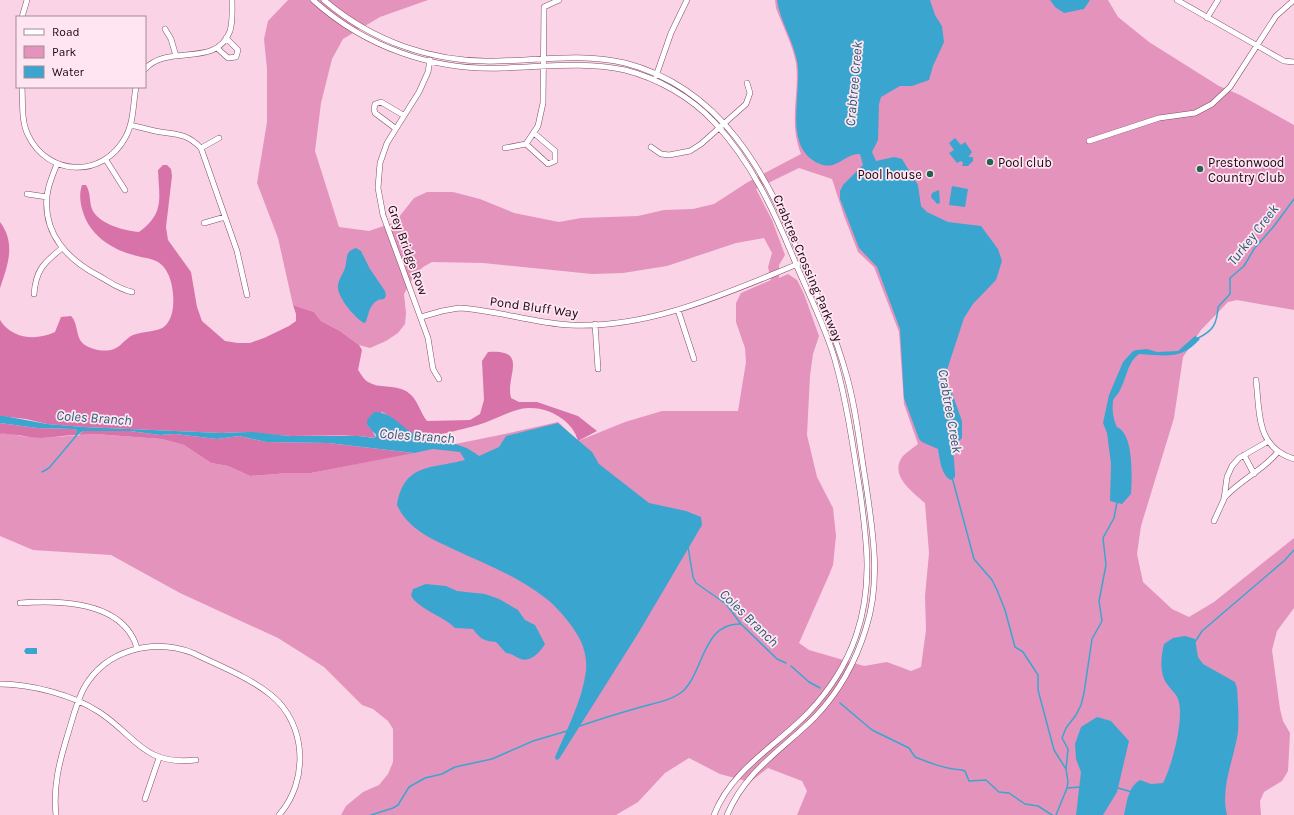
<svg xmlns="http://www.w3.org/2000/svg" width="1294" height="815" font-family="Karla,sans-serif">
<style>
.green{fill:#e493bd;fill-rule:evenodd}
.forest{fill:#d873aa}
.water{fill:#3aa6cf}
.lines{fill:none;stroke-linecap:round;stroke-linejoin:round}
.stream{stroke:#3aa6cf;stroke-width:1.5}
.street-casing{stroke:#824d69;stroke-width:6}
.street{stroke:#fff;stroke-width:5}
.poi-dot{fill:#26634e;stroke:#ffe5f1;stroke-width:1.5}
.labels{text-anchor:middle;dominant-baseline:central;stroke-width:3.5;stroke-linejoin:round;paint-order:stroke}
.poi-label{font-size:13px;fill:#1a0611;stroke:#ffe5f1;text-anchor:start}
.street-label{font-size:13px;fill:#1a0611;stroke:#ffe5f1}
.water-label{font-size:14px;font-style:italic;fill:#285f76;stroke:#ffe5f1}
</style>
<rect width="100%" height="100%" fill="#fad3e6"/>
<path class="green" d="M 288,0 L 428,0 L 380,17 L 343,39 L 332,59 L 321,103 L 315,151 L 339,227 L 369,231 L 395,222 L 414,198 L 427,192 L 453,192 L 480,199 L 514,213 L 559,222 L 581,218 L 638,216 L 664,210 L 693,209 L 714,204 L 748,182 L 801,154 C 788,121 800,95 796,63 C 793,46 782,24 776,8 L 775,0 L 1108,0 L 1118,17 L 1149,42 L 1219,86 L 1240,95 L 1294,125 L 1294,310 L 1237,300 L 1228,302 L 1201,330 L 1183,357 L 1174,418 L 1141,526 L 1137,554 L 1143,582 L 1172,609 L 1189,617 L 1214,602 L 1294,538 L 1294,608 L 1277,631 L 1272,650 L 1280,709 L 1283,721 L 1290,733 L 1288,771 L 1282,781 L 1264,792 L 1260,801 L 1261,815 L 797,815 L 807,791 L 802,781 L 768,768 L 750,782 L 720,774 L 689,758 L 665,773 L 638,802 L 616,815 L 341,815 L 346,806 L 363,792 L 379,785 L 388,774 L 393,762 L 393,729 L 388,721 L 373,709 L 362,705 L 324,667 L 278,638 L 180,593 L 111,555 L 33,550 L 0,536 L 0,434 L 9,433 L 21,436 L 42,438 L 95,434 L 162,439 L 184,445 L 211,463 L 228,466 L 250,476 L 289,473 L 311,473 L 500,435 L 558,422 L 578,441 L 625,422 L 662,411 L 738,411 L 746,362 L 745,348 L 736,322 L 736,303 L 741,293 L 771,280 L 768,267 L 772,253 L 764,238 L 736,243 L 667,266 L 623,273 L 592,274 L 483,263 L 432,262 L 423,267 L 414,276 L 404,294 L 406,313 L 405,324 L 398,333 L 386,341 L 370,348 L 359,345 L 340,331 L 321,321 L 314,312 L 293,305 L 278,238 L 257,183 L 267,122 L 267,69 L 264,39 L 268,21 ZM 799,168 L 832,179 L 844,216 L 858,252 L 874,267 L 899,332 L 904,404 L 918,444 C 913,448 907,452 903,456 C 888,475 913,492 925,503 L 929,553 L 925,596 L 926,630 L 921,667 L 911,671 L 887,662 L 864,666 L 809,650 L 799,643 L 829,575 L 833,565 L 836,536 L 833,508 L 817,477 L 807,435 L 810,376 L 813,354 L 819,336 L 804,294 L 797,280 L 788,274 L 779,278 L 779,265 L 785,255 L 772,220 L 756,189 Z"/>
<path class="forest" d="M 163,165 L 167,165 L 171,169 L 172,176 L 166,227 L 168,240 L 191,272 L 197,307 L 202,321 L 225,341 L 238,343 L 250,343 L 264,338 L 289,326 L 296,321 L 296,314 L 293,305 L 314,312 L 321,321 L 340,331 L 359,345 L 362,350 L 358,370 C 361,374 364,380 368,382 C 379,389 394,384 406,391 C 418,398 419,411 427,421 L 470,420 L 480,414 L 484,400 L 482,361 L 488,352 C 530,349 505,376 511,398 L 519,402 L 537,402 L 578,416 L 597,431 L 578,441 C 573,420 548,407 528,408 C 513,409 498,418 484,423 C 473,427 435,436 424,437 C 411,437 394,418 382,412 L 367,425 L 372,430 L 376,438 C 348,434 320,436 292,436 C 268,435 245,431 221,433 L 83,427 L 47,424 L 26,419 L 0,416 L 0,320 C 12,339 36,341 55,332 L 61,317 L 71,316 C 79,324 75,339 85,345 C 93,350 107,353 116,348 C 122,345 126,338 133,335 C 141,332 151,332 160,329 C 177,322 175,291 169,276 C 161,256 147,260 130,254 C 109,248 89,233 83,212 C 80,203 79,194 82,185 L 86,185 C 91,193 89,201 92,209 C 98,224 125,231 139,232 C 165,213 159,198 158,170 Z
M 0,222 C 16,243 8,265 0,288 Z
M 0,423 L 37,428 L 73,429 L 77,430 L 76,435 C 64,435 52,438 41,438 C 27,438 14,433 0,434 Z
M 83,431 L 130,431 L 160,435 L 175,434 L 217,439 L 239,436 L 266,442 L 328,443 L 414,453 L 311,473 L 289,473 L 250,476 L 228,466 L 211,463 L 184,445 L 162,439 L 95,434 L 79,435 Z"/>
<path class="water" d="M 777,0 L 930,0 L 935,15 L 942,26 L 944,42 L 933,66 L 929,80 L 912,86 L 900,86 L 881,97 L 879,104 L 878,140 L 872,152 L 876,161 L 894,157 L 902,159 L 918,185 L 921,206 L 927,212 L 948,222 L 981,226 L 998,249 L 1002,261 L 996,280 L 973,304 L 964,318 L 946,373 L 947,384 L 952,393 L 962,421 L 962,438 L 953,447 L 955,473 L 955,477 L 951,480 C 941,475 940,460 938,449 L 922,442 L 919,439 L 904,398 L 900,329 L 877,267 L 859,248 L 840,199 L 840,191 L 843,185 L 863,165 L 860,154 C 845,153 837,171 820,164 C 781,148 803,92 797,61 C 793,40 780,21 777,0 Z
M 1050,0 L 1090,0 L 1084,9 L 1064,13 L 1055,7 Z
M 955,138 L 961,145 L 965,142 L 972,152 L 969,156 L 969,157 L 973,157 L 973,161 L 968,166 L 962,166 L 963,163 L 961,161 L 957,163 L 949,153 L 954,150 L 949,143 Z
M 952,186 L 968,189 L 965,207 L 949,205 Z
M 939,190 L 940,203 L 937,204 L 931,197 L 932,193 Z
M 356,248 L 361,251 L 370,269 L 385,291 L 386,296 L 384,299 C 371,299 369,312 366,322 L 364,323 C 355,318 336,296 338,285 C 339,278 343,274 345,268 C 348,258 344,252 356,248 Z
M 1195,336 L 1200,339 C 1181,361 1165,355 1139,354 C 1126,364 1127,379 1119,392 C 1117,396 1113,398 1113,402 C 1112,411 1113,419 1117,427 C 1134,434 1132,477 1131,494 L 1122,504 L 1110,501 L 1111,464 L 1107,433 L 1103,423 L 1109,395 L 1123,362 L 1133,351 L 1137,350 L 1147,349 L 1157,352 L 1178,351 Z
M 374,412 C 388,412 394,419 404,427 C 408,431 415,433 420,436 C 442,445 458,439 479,456 L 499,447 L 506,436 L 558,423 L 592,452 L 599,464 L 649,503 L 686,511 L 701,517 L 702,525 L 639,632 L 559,759 L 556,760 L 555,757 C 567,729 582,701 586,671 C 587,663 585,651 582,644 C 577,630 556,605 544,597 C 517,576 483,563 453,549 C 430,538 408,529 397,505 C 404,463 431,469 465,460 L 460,452 L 433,449 L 414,453 L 328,443 L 266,442 L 239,436 L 217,439 L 175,434 L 160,435 L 130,431 L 83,431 L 75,437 L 77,430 L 73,429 L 37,428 L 0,423 L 0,416 L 4,416 L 47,424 L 83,427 L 221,433 L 252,432 L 289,436 L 358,436 L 375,438 L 376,435 L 367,425 L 367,420 Z
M 426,584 L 446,586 L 457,591 L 485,594 L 499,599 L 518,610 L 525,620 L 535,625 L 545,644 C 541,651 530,663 521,659 C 515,657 512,653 506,653 L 496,642 C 484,641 480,639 473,629 L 455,628 C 443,616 425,612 413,599 L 411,595 L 413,589 Z
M 1185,636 L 1195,639 L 1198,657 L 1203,664 L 1235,682 L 1237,688 C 1238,702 1239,717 1238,732 C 1234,760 1220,787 1227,815 L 1124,815 C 1127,802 1128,787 1140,780 L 1151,784 L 1163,783 C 1172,766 1185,717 1178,699 C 1176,693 1170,689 1167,684 C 1159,673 1161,656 1164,644 L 1173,638 Z
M 26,648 L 37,648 L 37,654 L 26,654 L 24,651 Z
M 1097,717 L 1111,721 L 1129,741 L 1117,792 L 1103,815 L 1076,815 L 1081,772 L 1076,759 L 1075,744 L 1081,727 Z"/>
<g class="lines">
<path class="stream" d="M 1198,338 C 1213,331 1217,324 1218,307 L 1230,294 L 1230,278 L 1244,266 L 1254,249 L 1274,226 L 1294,199
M 42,472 L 49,468 L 76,436
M 952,477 L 974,559 L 992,580 L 997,590 L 1005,610 L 1015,647 L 1023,652 L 1038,675 L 1038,690 L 1054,750 L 1066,769 L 1068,782 L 1067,788 L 1056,815
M 688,547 L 693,577 L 696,583 L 726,604 L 741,624 L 777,659 L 786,663
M 1195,642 L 1202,631 L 1285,560 L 1294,550
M 791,666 L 809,682 L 820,688
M 840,703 L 872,730 L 909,748 L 915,757 C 930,763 945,769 962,770 L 965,771 L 969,781 L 986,780 L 999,792 L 1009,793 L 1025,804 L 1038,806 L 1052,815
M 580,726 C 600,719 620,713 641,707 C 655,703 671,701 683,691 C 704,671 703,622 741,624
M 1066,769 L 1068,749 L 1062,738 L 1066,728 L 1076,715 L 1081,705 L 1084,693 L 1092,639 L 1102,621 L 1099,601 L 1106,565 L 1103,538 L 1114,518 L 1117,502
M 1067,788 L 1081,787
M 1118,788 L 1132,792
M 371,815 L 393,808 L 398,805 L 409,787 L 425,778 L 442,774 L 455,767 L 492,759 L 533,741 L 567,731"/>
<defs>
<path id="street" d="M 313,0 C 365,47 433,71 503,68 C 544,67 585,61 625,70 C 657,78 691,97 714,122 C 752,162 775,213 796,264 C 809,295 825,326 835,360 C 847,403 853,447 860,491 C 867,541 873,587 856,636 C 846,665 829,691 808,713 C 775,747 732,769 714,815
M 324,0 C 373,42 434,63 498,61 C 540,60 583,53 625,63 C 722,88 766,173 801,258 C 817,295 834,331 845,370 C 856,406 859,442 865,478 C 872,527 882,579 866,628 C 856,661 839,692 815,717 C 782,750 746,770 727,815
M 1177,0 L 1284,61 L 1294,62
M 22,17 L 27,0
M 1207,18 L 1218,0
M 165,29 L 171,39 L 176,56
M 217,48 L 228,58 L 236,57 L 238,50 L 226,38
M 430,60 L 428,72 L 419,92 L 387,143 L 380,163 L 378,188 L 383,215 L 428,338 L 433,369 L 439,379
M 145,69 C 168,43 216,69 230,31 C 233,21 232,10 232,0
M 656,76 L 671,33 L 687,0
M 22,87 C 23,103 21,121 28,135 C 48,177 103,178 125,138 C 134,123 133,103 136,87
M 130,125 C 139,127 147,129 155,131 C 176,135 185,132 201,148 L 237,251 L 247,295
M 395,128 L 375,113 L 374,109 L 375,104 L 381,102 L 403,115
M 1089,141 L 1159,118 L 1195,113 L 1212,104 L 1230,87 L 1276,16 L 1294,0
M 526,144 L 548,164 L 555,161 L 555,151 L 534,133
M 651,147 L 661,154 L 669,155 L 690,151 L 701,144 L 746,104 L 750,93 L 747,83
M 201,148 L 219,138
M 505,148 L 526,144 L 538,126 L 543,103 L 544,7 L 559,0
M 106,160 L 125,190
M 57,164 C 53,174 48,185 47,196 C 43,234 68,260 99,276 C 110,282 118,289 132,292
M 27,194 L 47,197
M 204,223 L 225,217
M 34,294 C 36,269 44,263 62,248
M 678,310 L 694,359
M 421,317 L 442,311 L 459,308 C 496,310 533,323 570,325 C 650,329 726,293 798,264
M 595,324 L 598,369
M 1256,380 C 1260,414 1256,447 1294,459
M 1244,455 L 1254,474
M 1224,498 C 1240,480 1262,471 1277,453
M 1214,521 L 1224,499 L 1227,477 L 1232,466 L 1239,458 L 1267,442
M 20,603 C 61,600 123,601 137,648
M 0,684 C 31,684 73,695 99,712 C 136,736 143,766 196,760
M 145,799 L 159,758
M 56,815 C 53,787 59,763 67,737 C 72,721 76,703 84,688 C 106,649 154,638 193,653 C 219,666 249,677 271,695 C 307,724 309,781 279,815"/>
</defs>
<use href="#street" class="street-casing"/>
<use href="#street" class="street"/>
</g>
<g class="poi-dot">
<circle cx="990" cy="162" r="4"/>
<circle cx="1200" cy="169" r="4"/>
<circle cx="930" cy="174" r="4"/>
</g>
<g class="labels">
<g class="poi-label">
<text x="998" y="162">Pool club</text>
<text x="1208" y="162">Prestonwood<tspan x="1208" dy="15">Country Club</tspan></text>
<text x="922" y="174" text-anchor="end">Pool house</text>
</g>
<g class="street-label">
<text transform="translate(408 250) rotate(70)">Grey Bridge Row</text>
<text transform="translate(808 268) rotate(67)">Crabtree Crossing Parkway</text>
<text transform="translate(534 307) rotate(8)">Pond Bluff Way</text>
</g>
<g class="water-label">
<text transform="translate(854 84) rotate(-85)">Crabtree Creek</text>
<text transform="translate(1253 235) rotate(-52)">Turkey Creek</text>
<text transform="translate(950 411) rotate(80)">Crabtree Creek</text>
<text transform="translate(94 418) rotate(4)">Coles Branch</text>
<text transform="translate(417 436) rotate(4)">Coles Branch</text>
<text transform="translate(749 618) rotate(44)">Coles Branch</text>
</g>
</g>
<rect x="16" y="16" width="130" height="72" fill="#ffe5f1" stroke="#a38c97"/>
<rect x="24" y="29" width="20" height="6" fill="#ffffff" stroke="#a38c97"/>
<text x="52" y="36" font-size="12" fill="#1a0611">Road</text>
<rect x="24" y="46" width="20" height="12" fill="#e493bd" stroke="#a38c97"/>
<text x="52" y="56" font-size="12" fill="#1a0611">Park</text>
<rect x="24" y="66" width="20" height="12" fill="#3aa6cf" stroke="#a38c97"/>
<text x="52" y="76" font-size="12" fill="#1a0611">Water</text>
</svg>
